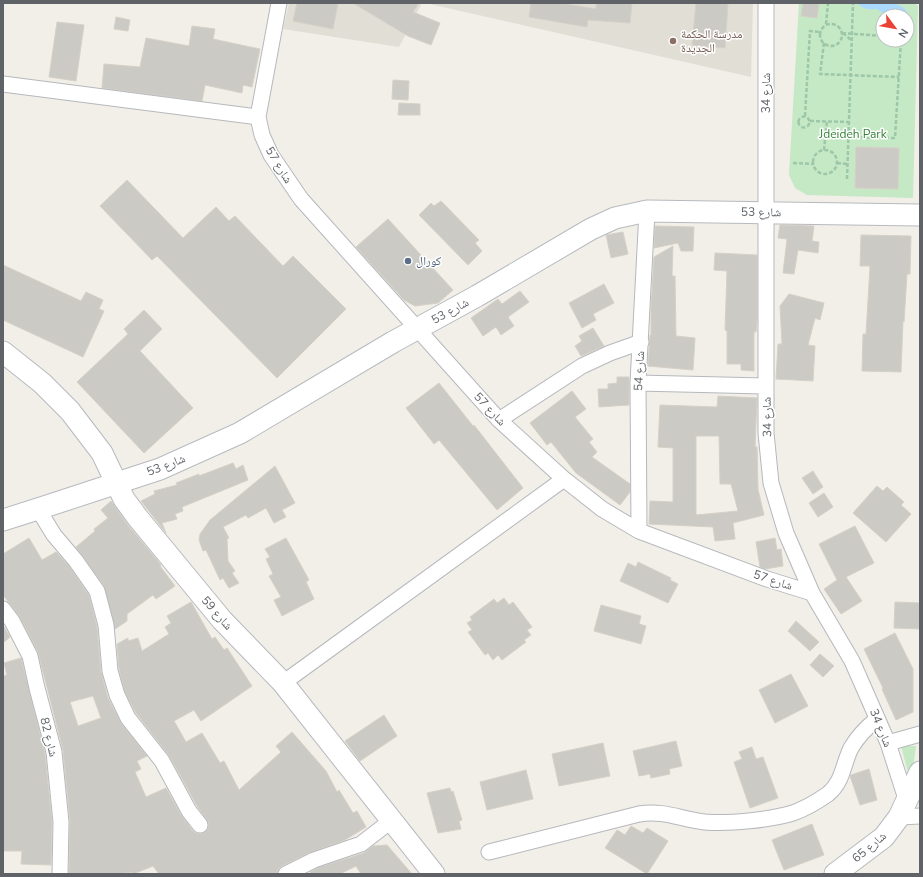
<svg xmlns="http://www.w3.org/2000/svg" width="923" height="877" font-family="'Nunito Sans','Noto Naskh Arabic',sans-serif">
<style>
.education{fill:#e1ded6}
.green{fill:#c5e8c5;fill-rule:evenodd}
.water{fill:#aadaff}
.building{fill:#cccac5;stroke:#d6d1c6;fill-rule:evenodd}
.lines{fill:none;stroke-linecap:round;stroke-linejoin:round}
.street-casing{stroke:#b5b8bc;stroke-width:17}
.secondary-casing{stroke:#b6babf;stroke-width:23}
.path{stroke:#9cc7a9;stroke-width:2.5;stroke-dasharray:4 2;stroke-linecap:butt}
.street{stroke:#fff;stroke-width:15}
.secondary{stroke:#fff;stroke-width:21}
.education-dot{fill:#8d6e63;stroke:#fff;stroke-width:1.5}
.service-dot{fill:#5c6f8a;stroke:#fff;stroke-width:1.5}
.labels{text-anchor:middle;dominant-baseline:central;stroke-width:3;stroke-linejoin:round;paint-order:stroke}
.education-label{font-size:12px;fill:#785e54;stroke:#fff;text-anchor:start}
.street-label{font-size:12px;fill:#5f6368;stroke:#fff}
.park-label{font-size:12px;fill:#348238;stroke:#fff}
.service-label{font-size:12px;fill:#4e5e75;stroke:#fff;text-anchor:start}
</style>
<rect width="100%" height="100%" fill="#f1efe8"/>
<path class="education" d="M 289,3 L 422,3 L 399,47 L 283,29 Z
M 426,3 L 753,3 L 751,77 L 434,5 Z"/>
<path class="green" d="M 799,3 L 915,3 L 918,6 L 913,198 L 807,195 L 795,188 L 789,175 ZM 883,16 L 907,16 L 907,40 L 883,40 Z
M 901,746 L 916,746 L 911,784 Z"/>
<path class="water" d="M 857,3 C 865,3 889,1 896,4 C 907,8 912,15 907,26 L 907,16 L 884,16 L 883,13 L 877,9 C 868,10 863,9 857,3 Z"/>
<path class="building" d="M 297,3 L 338,3 L 333,29 L 293,21 Z
M 353,3 L 419,3 L 413,12 L 440,23 L 431,45 L 408,36 Z
M 531,3 L 560,3 L 596,9 L 596,3 L 632,3 L 630,23 L 588,20 L 587,27 L 529,17 Z
M 696,3 L 728,3 L 725,48 L 692,45 Z
M 803,3 L 819,3 L 817,18 L 801,16 Z
M 116,17 L 130,20 L 128,31 L 114,29 Z
M 57,22 L 84,25 L 76,81 L 49,77 Z
M 192,26 L 215,29 L 213,39 L 260,49 L 252,87 L 243,85 L 242,93 L 205,85 L 202,101 L 102,88 L 104,64 L 140,67 L 146,38 L 189,46 Z
M 393,80 L 409,81 L 408,100 L 392,99 Z
M 399,103 L 420,104 L 420,115 L 398,115 Z
M 856,147 L 899,148 L 898,189 L 855,188 Z
M 127,180 L 183,238 L 216,207 L 229,221 L 235,216 L 283,266 L 293,256 L 346,309 L 277,378 L 157,256 L 152,260 L 100,206 Z
M 441,201 L 479,240 L 475,243 L 482,251 L 468,265 L 419,215 L 431,203 L 434,206 Z
M 388,219 L 453,290 L 438,303 L 415,306 L 404,300 L 356,247 Z
M 780,225 L 814,226 L 812,241 L 819,242 L 818,253 L 798,250 L 794,274 L 783,273 L 787,239 L 778,238 Z
M 655,226 L 694,227 L 693,251 L 681,251 L 678,243 L 654,248 Z
M 623,232 L 628,254 L 611,258 L 606,235 Z
M 861,235 L 911,236 L 910,274 L 907,274 L 904,322 L 903,321 L 901,372 L 862,371 L 863,334 L 866,334 L 870,266 L 860,266 Z
M 673,246 L 672,276 L 675,276 L 676,336 L 695,338 L 693,370 L 648,366 L 650,335 L 651,335 L 651,309 L 654,257 Z
M 715,253 L 757,255 L 757,320 L 756,332 L 754,332 L 754,371 L 741,370 L 741,364 L 727,364 L 727,331 L 725,330 L 727,271 L 714,270 Z
M 3,265 L 81,301 L 86,292 L 103,300 L 99,309 L 104,311 L 83,357 L 3,320 Z
M 604,284 L 614,303 L 593,314 L 596,320 L 582,328 L 569,303 Z
M 520,291 L 529,302 L 508,317 L 514,326 L 501,335 L 496,327 L 483,336 L 471,318 L 498,299 L 502,304 Z
M 789,294 L 824,303 L 820,320 L 815,318 L 808,345 L 815,346 L 813,381 L 776,379 L 778,344 L 782,344 L 780,306 Z
M 144,310 L 162,329 L 140,351 L 193,408 L 144,453 L 77,382 L 128,334 L 124,329 Z
M 593,328 L 604,346 L 581,356 L 575,346 L 582,341 L 579,336 Z
M 617,377 L 629,377 L 629,405 L 599,407 L 598,389 L 608,389 L 608,384 L 617,383 Z
M 439,383 L 473,426 L 474,425 L 523,488 L 497,510 L 439,440 L 434,444 L 406,408 Z
M 572,391 L 586,409 L 575,417 L 593,439 L 589,442 L 597,452 L 592,457 L 630,484 L 630,492 L 620,505 L 576,473 L 551,442 L 547,445 L 530,423 Z
M 718,396 L 757,398 L 755,447 L 757,447 L 758,489 L 764,515 L 733,523 L 735,539 L 715,541 L 713,527 L 649,524 L 650,501 L 673,502 L 673,448 L 658,447 L 660,405 L 717,407 ZM 696,436 L 719,436 L 720,484 L 731,484 L 738,511 L 696,515 Z
M 233,463 L 236,469 L 243,465 L 248,480 L 182,507 L 183,511 L 175,514 L 177,519 L 162,523 L 166,533 L 141,501 L 155,494 L 154,491 L 177,485 L 176,483 L 199,474 L 199,476 Z
M 275,466 L 295,503 L 282,510 L 286,517 L 274,523 L 266,508 L 248,518 L 246,515 L 223,527 L 229,538 L 227,539 L 228,561 L 235,571 L 232,573 L 239,583 L 229,588 L 223,578 L 220,580 L 206,550 L 203,551 L 199,540 L 200,534 L 210,520 Z
M 813,471 L 823,487 L 813,494 L 802,478 Z
M 877,486 L 883,491 L 887,487 L 904,502 L 901,505 L 911,514 L 886,542 L 853,513 Z
M 824,493 L 833,507 L 818,517 L 809,503 Z
M 111,501 L 128,525 L 161,565 L 160,566 L 175,586 L 156,599 L 153,595 L 127,614 L 127,621 L 115,629 L 104,586 L 76,547 L 95,531 L 94,529 L 108,518 L 101,510 Z
M 855,526 L 874,563 L 846,577 L 862,601 L 841,614 L 824,589 L 837,580 L 819,544 Z
M 29,538 L 42,560 L 56,552 L 69,566 L 89,595 L 97,627 L 101,672 L 108,698 L 121,723 L 147,756 L 137,761 L 141,769 L 135,772 L 146,797 L 166,788 L 181,815 L 193,831 L 196,833 L 201,834 L 205,832 L 208,829 L 209,824 L 207,820 L 197,806 L 170,757 L 136,713 L 125,692 L 119,669 L 117,644 L 128,638 L 128,641 L 138,638 L 142,651 L 169,634 L 165,627 L 171,623 L 167,616 L 191,602 L 212,639 L 215,637 L 224,650 L 227,648 L 252,686 L 201,721 L 194,710 L 174,721 L 186,742 L 202,733 L 220,763 L 224,761 L 239,790 L 281,752 L 276,746 L 292,732 L 326,771 L 337,792 L 339,790 L 353,813 L 357,811 L 366,827 L 345,840 L 311,852 L 282,866 L 278,869 L 277,874 L 159,874 L 153,866 L 133,874 L 132,872 L 120,874 L 69,874 L 70,821 L 63,750 L 38,652 L 20,617 L 3,595 L 3,554 ZM 93,696 L 101,718 L 78,726 L 70,702 Z
M 286,538 L 309,580 L 306,582 L 314,599 L 282,616 L 274,600 L 281,597 L 269,576 L 273,574 L 266,559 L 270,557 L 265,549 Z
M 775,538 L 777,550 L 781,549 L 783,566 L 765,569 L 760,567 L 756,542 Z
M 638,562 L 671,578 L 670,580 L 678,584 L 668,603 L 620,581 L 628,563 L 636,567 Z
M 504,598 L 509,605 L 513,602 L 532,627 L 527,630 L 531,635 L 524,640 L 526,642 L 502,660 L 498,655 L 493,660 L 488,653 L 485,655 L 468,632 L 472,630 L 467,623 L 472,620 L 470,617 L 494,599 L 497,603 Z
M 895,602 L 920,603 L 920,629 L 894,628 Z
M 601,605 L 641,616 L 639,624 L 646,626 L 641,644 L 594,631 Z
M 796,621 L 819,642 L 810,651 L 788,631 Z
M 3,625 L 10,637 L 3,643 Z
M 895,633 L 913,669 L 913,712 L 896,720 L 882,689 L 883,688 L 864,649 Z
M 820,654 L 834,666 L 823,677 L 810,665 Z
M 21,658 L 45,754 L 52,822 L 51,865 L 21,864 L 22,851 L 3,851 L 3,676 L 7,675 L 4,663 Z
M 791,674 L 808,706 L 775,723 L 759,690 Z
M 384,715 L 397,736 L 360,761 L 345,741 Z
M 676,741 L 682,766 L 669,769 L 670,774 L 651,778 L 650,774 L 639,776 L 633,751 Z
M 603,743 L 610,776 L 559,786 L 552,754 Z
M 752,747 L 756,759 L 763,757 L 778,798 L 750,808 L 734,762 L 742,759 L 739,752 Z
M 869,769 L 877,800 L 860,805 L 850,776 L 851,775 Z
M 526,770 L 533,799 L 487,810 L 480,782 Z
M 450,788 L 451,792 L 453,791 L 462,820 L 459,821 L 461,829 L 438,833 L 427,793 Z
M 812,824 L 824,855 L 784,870 L 772,840 Z
M 631,826 L 643,833 L 647,828 L 668,841 L 647,874 L 605,848 L 617,830 L 625,835 Z
M 387,845 L 412,874 L 361,874 L 356,866 L 340,874 L 311,874 L 310,872 L 317,868 L 364,853 L 373,846 Z"/>
<g class="lines">
<defs>
<path id="street" d="M 279,3 L 258,117 L 262,135 L 271,155 L 301,199 L 499,420 L 564,479 L 602,509 L 639,531 L 767,579 L 812,593
M 766,3 L 766,433 L 771,483 L 786,533 L 812,593 L 852,661 L 888,743 L 907,802
M 3,84 L 258,117
M 638,383 L 766,386
M 499,420 L 582,366 L 610,353 L 641,342
M 38,509 L 54,535 L 76,561 L 97,591 L 106,625 L 110,671 L 117,695 L 128,718 L 162,761 L 189,811 L 200,825
M 639,531 L 638,383 L 647,211
M 3,609 L 12,621 L 30,656 L 37,688 L 54,752 L 61,822 L 60,874
M 283,683 L 564,479
M 888,743 L 920,734
M 899,817 L 920,816
M 489,852 L 639,814 C 664,810 680,819 705,822 C 729,824 769,820 793,813 C 804,809 818,801 828,794 C 843,782 843,764 851,748 C 858,736 867,727 877,719
M 286,874 L 314,860 L 361,844 L 392,820"/>
<path id="secondary" d="M 3,352 L 42,383 L 70,411 L 102,453 L 124,499 L 138,518 L 222,620 L 283,683 L 434,874
M 3,520 L 44,507 L 160,469 L 240,433 L 393,342 L 477,296 L 591,229 L 615,218 L 647,211 L 920,215
M 835,874 L 884,837 L 899,817 L 920,772"/>
</defs>
<use href="#street" class="street-casing"/>
<use href="#secondary" class="secondary-casing"/>
<path class="path" d="M820 35a11 11 0 1 1 22 0a11 11 0 1 1-22 0Z
M 826,24 L 828,3
M 842,33 L 883,36
M 843,33 L 852,41
M 824,43 L 820,74 L 899,77
M 805,116 L 810,31 L 820,32
M798.5 122a5.5 5.5 0 1 1 11 0a5.5 5.5 0 1 1-11 0Z
M 810,121 L 849,122
M 849,137 L 895,138 L 901,40
M813 162a12 12 0 1 1 24 0a12 12 0 1 1-24 0Z
M 824,150 L 827,121
M 793,163 L 813,164
M 837,163 L 848,164
M 847,179 L 853,3"/>
<use href="#street" class="street"/>
<use href="#secondary" class="secondary"/>
</g>
<circle class="education-dot" cx="673" cy="41" r="4"/>
<circle class="service-dot" cx="408" cy="261" r="4"/>
<g class="labels">
<g class="education-label">
<text x="681" y="34">مدرسة الحكمة<tspan x="681" dy="14">الجديدة</tspan></text>
</g>
<g class="street-label">
<text transform="translate(766 93) rotate(-90)">شارع 34</text>
<text transform="translate(279 165) rotate(59)">شارع 57</text>
<text transform="translate(761 212) rotate(1)">شارع 53</text>
<text transform="translate(450 311) rotate(-29)">شارع 53</text>
<text transform="translate(639 371) rotate(-87)">شارع 54</text>
<text transform="translate(490 409) rotate(47)">شارع 57</text>
<text transform="translate(767 417) rotate(-91)">شارع 34</text>
<text transform="translate(166 465) rotate(-21)">شارع 53</text>
<text transform="translate(773 580) rotate(18)">شارع 57</text>
<text transform="translate(217 613) rotate(49)">شارع 59</text>
<text transform="translate(881 728) rotate(68)">شارع 34</text>
<text transform="translate(49 737) rotate(76)">شارع 82</text>
<text transform="translate(869 847) rotate(-40)">شارع 65</text>
</g>
<g class="park-label">
<text x="853" y="134">Jdeideh Park</text>
</g>
<g class="service-label">
<text x="416" y="261">كورال</text>
</g>
</g>
<rect width="923" height="877" fill="none" stroke="#5f6368" stroke-width="8"/>
<g transform="translate(895 28) rotate(122)"><circle r="19" fill="#ffffff" stroke="#bfc1c3"/>
<path d="M0-3L7 15L0 10L-7 15Z" fill="#ea4335"/>
<text y="-6" font-size="11" font-weight="bold" text-anchor="middle" fill="#5f6368">N</text>
</g>
</svg>
